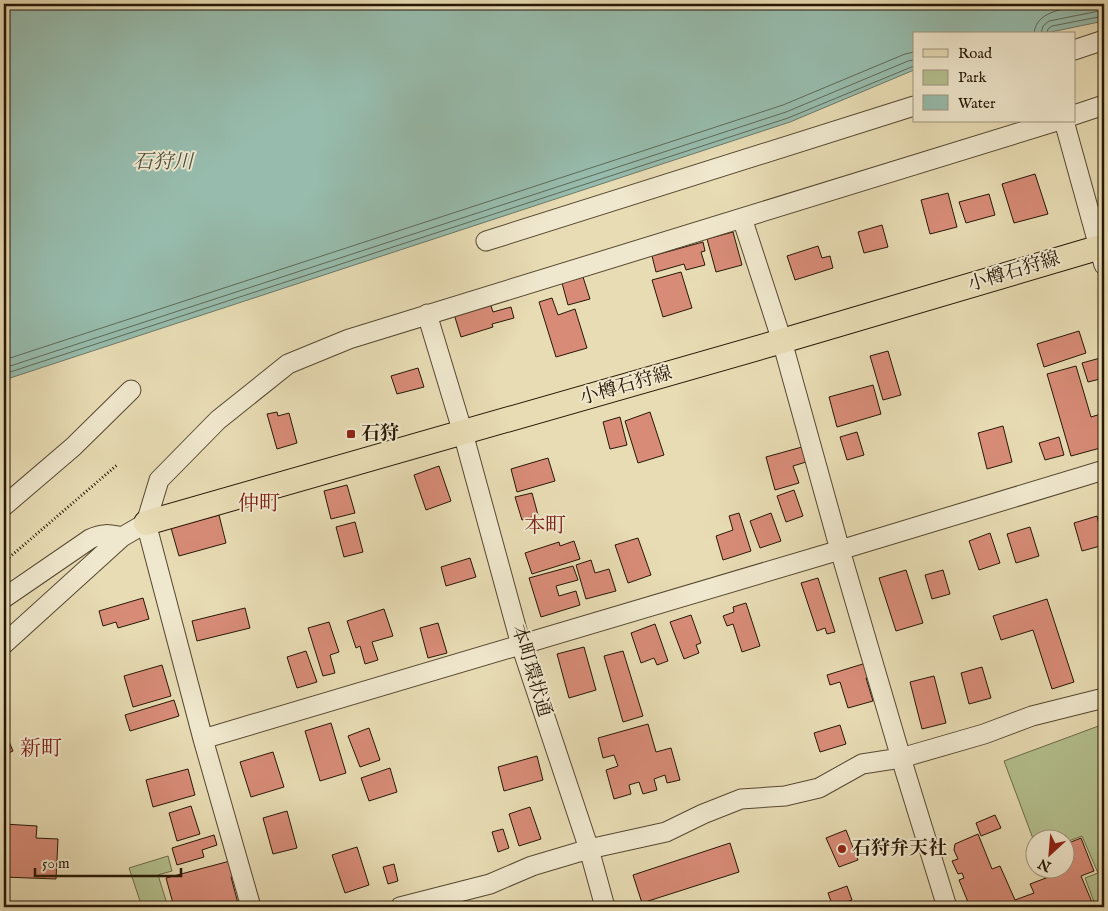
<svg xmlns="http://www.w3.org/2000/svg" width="1108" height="911" font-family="'IM FELL English','Noto Serif JP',serif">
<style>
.green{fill:#b4c18f;stroke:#6d6c4a}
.water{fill:#97bcad;stroke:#6a7a6a}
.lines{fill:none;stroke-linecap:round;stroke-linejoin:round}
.shore{stroke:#5e6a59;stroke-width:1}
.building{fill:#d88c78;stroke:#261705}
.minor-casing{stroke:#564831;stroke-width:21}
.major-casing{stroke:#261705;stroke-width:26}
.path{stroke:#261705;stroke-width:3;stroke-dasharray:1 2.5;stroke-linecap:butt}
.minor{stroke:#f0e8ce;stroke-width:19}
.major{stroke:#e8dcb4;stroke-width:24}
.poi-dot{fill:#8f2418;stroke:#f0e8ce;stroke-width:2}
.labels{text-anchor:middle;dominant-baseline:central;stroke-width:4;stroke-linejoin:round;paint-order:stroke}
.street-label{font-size:19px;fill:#261705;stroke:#f0e8ce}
.poi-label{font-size:19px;font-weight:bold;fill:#261705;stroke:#f0e8ce;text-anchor:start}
.water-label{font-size:20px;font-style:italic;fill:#4e5140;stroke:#f0e8ce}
.quarter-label{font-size:21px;fill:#7a1f14;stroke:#f0e8ce}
</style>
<rect width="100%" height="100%" fill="#e8dcb4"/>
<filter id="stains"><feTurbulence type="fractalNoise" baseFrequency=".004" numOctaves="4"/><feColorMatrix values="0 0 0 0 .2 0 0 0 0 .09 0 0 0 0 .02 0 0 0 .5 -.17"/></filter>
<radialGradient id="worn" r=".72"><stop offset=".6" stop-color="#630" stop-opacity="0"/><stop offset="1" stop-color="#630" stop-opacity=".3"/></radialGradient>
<path class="green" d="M 1104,724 L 1104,907 L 1096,907 L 1085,878 L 1098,873 L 1082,836 L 1066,842 L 1066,838 L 1036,838 L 1035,844 L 1004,761 Z
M 168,856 L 172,871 L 158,875 L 168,907 L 142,907 L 129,868 Z"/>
<path class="water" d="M 4,4 L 1104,4 L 1104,21 L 1041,34 L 914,34 L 914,70 L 790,122 L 4,380 Z"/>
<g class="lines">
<path class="shore" d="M 1034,34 C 1035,8 1073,8 1093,4
M 1041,34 L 1043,26 L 1049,21 L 1104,10
M 1047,34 L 1048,29 L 1052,26 L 1104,16
M 4,360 L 783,105 L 905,54 L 914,52
M 4,368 L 786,112 L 908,61 L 914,60
M 4,374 L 788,118 L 914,66"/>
</g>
<path class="building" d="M 1035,174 L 1048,214 L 1014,223 L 1002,184 Z
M 948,193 L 957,227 L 930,234 L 921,200 Z
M 989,194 L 995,215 L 966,223 L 959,202 Z
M 882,225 L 888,247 L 864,253 L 858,232 Z
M 733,232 L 742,265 L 716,272 L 707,239 Z
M 703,242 L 705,251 L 701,252 L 705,265 L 686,270 L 684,264 L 656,272 L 652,256 Z
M 818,246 L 822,258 L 830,256 L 833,268 L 795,280 L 787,256 Z
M 681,272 L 692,308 L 663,317 L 652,280 Z
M 583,277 L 590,299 L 568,305 L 562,283 Z
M 552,298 L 558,315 L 575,309 L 587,348 L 556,357 L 539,302 Z
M 490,303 L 493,312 L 511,307 L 514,318 L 492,324 L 493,327 L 461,337 L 454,314 Z
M 1079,331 L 1086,353 L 1044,367 L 1037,344 Z
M 888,351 L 901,395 L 883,400 L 870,356 Z
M 1104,357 L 1104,378 L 1088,382 L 1082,363 Z
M 1076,366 L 1091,417 L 1104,413 L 1104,447 L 1071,456 L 1047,374 Z
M 418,368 L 424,387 L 397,394 L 391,376 Z
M 873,385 L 881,414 L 837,427 L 829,397 Z
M 277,412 L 278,416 L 289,413 L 297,443 L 277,449 L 267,414 Z
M 650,412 L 664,455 L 638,463 L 625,421 Z
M 620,417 L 627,445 L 610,449 L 603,422 Z
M 1003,426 L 1012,462 L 987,469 L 978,433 Z
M 857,432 L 864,455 L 847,460 L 840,437 Z
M 1059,437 L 1064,455 L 1045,460 L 1039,443 Z
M 802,447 L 806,462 L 793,466 L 799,483 L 775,490 L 766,457 Z
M 548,458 L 555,481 L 517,492 L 511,469 Z
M 439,466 L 451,501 L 426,510 L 414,475 Z
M 347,485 L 355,513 L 331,519 L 324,491 Z
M 794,490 L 803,516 L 786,522 L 777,496 Z
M 532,493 L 538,515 L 522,520 L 515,497 Z
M 739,513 L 751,551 L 723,560 L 716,536 L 733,530 L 729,516 Z
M 771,513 L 781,541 L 760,548 L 750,521 Z
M 219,515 L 226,543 L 179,556 L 171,528 Z
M 1097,516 L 1104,545 L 1082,551 L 1074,523 Z
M 355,522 L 363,552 L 344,557 L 336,527 Z
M 1030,527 L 1039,556 L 1016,563 L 1007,534 Z
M 990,533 L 1000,563 L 979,570 L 969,541 Z
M 638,538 L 651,575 L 628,583 L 615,545 Z
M 574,541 L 580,559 L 532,574 L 525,553 L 559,542 L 560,546 Z
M 470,558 L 476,577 L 446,586 L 441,567 Z
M 591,560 L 595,573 L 609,569 L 616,591 L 586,599 L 576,565 Z
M 573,566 L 578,580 L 556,586 L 559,596 L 576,591 L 580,605 L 541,617 L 529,578 Z
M 906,570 L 923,623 L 896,631 L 879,578 Z
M 943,570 L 950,594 L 932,599 L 925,575 Z
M 818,578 L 835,632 L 827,634 L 825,628 L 817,631 L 801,583 Z
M 143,598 L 149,619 L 118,628 L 116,622 L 103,626 L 99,611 Z
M 1047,599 L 1074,682 L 1052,689 L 1033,630 L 1001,640 L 993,616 Z
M 746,603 L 760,646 L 742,652 L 733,624 L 727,626 L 723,616 L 734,612 L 733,607 Z
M 245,608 L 250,628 L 197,641 L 192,621 Z
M 384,609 L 393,636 L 372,642 L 378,660 L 365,664 L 360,646 L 356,648 L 347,621 Z
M 691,615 L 701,643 L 696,645 L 699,653 L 684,659 L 670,622 Z
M 329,622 L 339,652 L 330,655 L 335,673 L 323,676 L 308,628 Z
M 438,623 L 447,653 L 428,658 L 420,628 Z
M 655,624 L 668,661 L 657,665 L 654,658 L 641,663 L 631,633 Z
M 584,647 L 596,690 L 569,698 L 557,654 Z
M 306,651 L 317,682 L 297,688 L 287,657 Z
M 623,651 L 643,716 L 623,722 L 604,656 Z
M 866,663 L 871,677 L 866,678 L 873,701 L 848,708 L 840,682 L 830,685 L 827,675 Z
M 162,665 L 171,696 L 133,707 L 124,676 Z
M 982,667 L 991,698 L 969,704 L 961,673 Z
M 934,676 L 946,723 L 922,729 L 910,682 Z
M 174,700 L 179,716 L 130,731 L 125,715 Z
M 331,723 L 346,773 L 320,781 L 305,731 Z
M 648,724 L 656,752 L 671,748 L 680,780 L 667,783 L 665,775 L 654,779 L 657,790 L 643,794 L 639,782 L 629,785 L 631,794 L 614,799 L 606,770 L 618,766 L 614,755 L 603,758 L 598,738 Z
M 840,725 L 846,744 L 820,752 L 814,733 Z
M 369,728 L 380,760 L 360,767 L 348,736 Z
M 4,730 L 13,751 L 4,755 Z
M 273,752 L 284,787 L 251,797 L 240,762 Z
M 537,756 L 543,780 L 504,791 L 498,767 Z
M 390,768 L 397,792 L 369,801 L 361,778 Z
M 188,769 L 195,795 L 153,807 L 146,780 Z
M 191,806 L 200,834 L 177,841 L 169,813 Z
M 530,807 L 541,839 L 519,846 L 509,814 Z
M 287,811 L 297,848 L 273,854 L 263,818 Z
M 995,815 L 1001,828 L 981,836 L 976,823 Z
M 4,824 L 37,826 L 36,838 L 58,839 L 56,879 L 4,877 Z
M 503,829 L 509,848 L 498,852 L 492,832 Z
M 846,830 L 858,860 L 839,867 L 826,838 Z
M 978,834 L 992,869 L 1000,866 L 1015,900 L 1034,893 L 1030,884 L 1054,875 L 1052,868 L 1066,868 L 1066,844 L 1081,838 L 1094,871 L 1081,876 L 1094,907 L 970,907 L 959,880 L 964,878 L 962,873 L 958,874 L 952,861 L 958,859 L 954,850 L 955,844 Z
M 214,835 L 217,845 L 202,850 L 204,857 L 177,865 L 172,848 Z
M 730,843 L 739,872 L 642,903 L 633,875 Z
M 357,847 L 369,885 L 345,893 L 332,855 Z
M 230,861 L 234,876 L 231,877 L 239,907 L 174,907 L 166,878 Z
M 394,864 L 398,881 L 388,884 L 383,867 Z
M 847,886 L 852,900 L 833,907 L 828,893 Z"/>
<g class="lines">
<defs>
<path id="minor" d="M 1074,50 L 1104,40
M 1074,115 L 1104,105
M 1064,121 L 1104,265
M 742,218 L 782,341 L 840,550 L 901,758 L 947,907
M 486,241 L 914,106
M 427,314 L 463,433 L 521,645 L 589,849 L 605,907
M 4,506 L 73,447 L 131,390
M 4,598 L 90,539 C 102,533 109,534 122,537
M 4,644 L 122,537 L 146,523
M 203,739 L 840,550 L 1104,470
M 251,907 L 203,739 L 146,523 L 159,480 L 218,420 L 288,364 L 349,339 L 1057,121
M 400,907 L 490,884 L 532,866 L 589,849 L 666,832 L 703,814 L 741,799 L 785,796 L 819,788 L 862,764 L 901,758 L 984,734 L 1032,716 L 1104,698"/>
<path id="major" d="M 146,523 L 782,341 L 1104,246"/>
</defs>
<use href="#minor" class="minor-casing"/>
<use href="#major" class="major-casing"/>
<path class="path" d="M 4,562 L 117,465"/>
<use href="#minor" class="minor"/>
<use href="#major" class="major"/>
</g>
<g class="poi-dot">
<rect x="346" y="429" width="10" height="10" rx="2.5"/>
<circle cx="842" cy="849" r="5"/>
</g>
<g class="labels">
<g class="street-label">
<text transform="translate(1014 272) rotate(-17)">小樽石狩線</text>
<text transform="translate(626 386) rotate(-16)">小樽石狩線</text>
<text transform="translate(531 671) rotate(73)">本町環状通</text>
</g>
<g class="poi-label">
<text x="361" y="434">石狩</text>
<text x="852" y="849">石狩弁天社</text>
</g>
<g class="water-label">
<text x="163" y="162">石狩川</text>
</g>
<g class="quarter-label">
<text x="259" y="504">仲町</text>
<text x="545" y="526">本町</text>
<text x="41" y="749">新町</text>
</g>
</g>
<rect width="1108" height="911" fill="none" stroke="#e8dcb4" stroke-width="20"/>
<rect x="5" y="5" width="1098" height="901" fill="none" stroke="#261705" stroke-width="2.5"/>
<rect x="10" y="10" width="1088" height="891" fill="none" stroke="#261705"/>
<rect x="913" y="32" width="162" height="90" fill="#f0e8ce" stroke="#9f947e"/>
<rect x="923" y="49" width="25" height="8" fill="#e8dcb4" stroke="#9f947e"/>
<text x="958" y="58" font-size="15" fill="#261705">Road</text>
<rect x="923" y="70" width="25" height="15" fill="#b4c18f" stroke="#9f947e"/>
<text x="958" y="82" font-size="15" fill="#261705">Park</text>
<rect x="923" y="95" width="25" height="15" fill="#97bcad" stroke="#9f947e"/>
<text x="958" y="108" font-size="15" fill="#261705">Water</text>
<g transform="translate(1050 854) rotate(206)"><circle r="24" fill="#f0e8ce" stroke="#9f947e"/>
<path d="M0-4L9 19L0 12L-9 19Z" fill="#8f2418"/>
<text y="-8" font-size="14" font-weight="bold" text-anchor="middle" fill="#261705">N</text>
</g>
<path d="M35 868v8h146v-8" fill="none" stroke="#261705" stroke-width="2.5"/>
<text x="42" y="868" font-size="15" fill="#261705" stroke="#f0e8ce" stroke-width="4" paint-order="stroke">50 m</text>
<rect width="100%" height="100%" filter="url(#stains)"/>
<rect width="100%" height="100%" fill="url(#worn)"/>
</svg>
